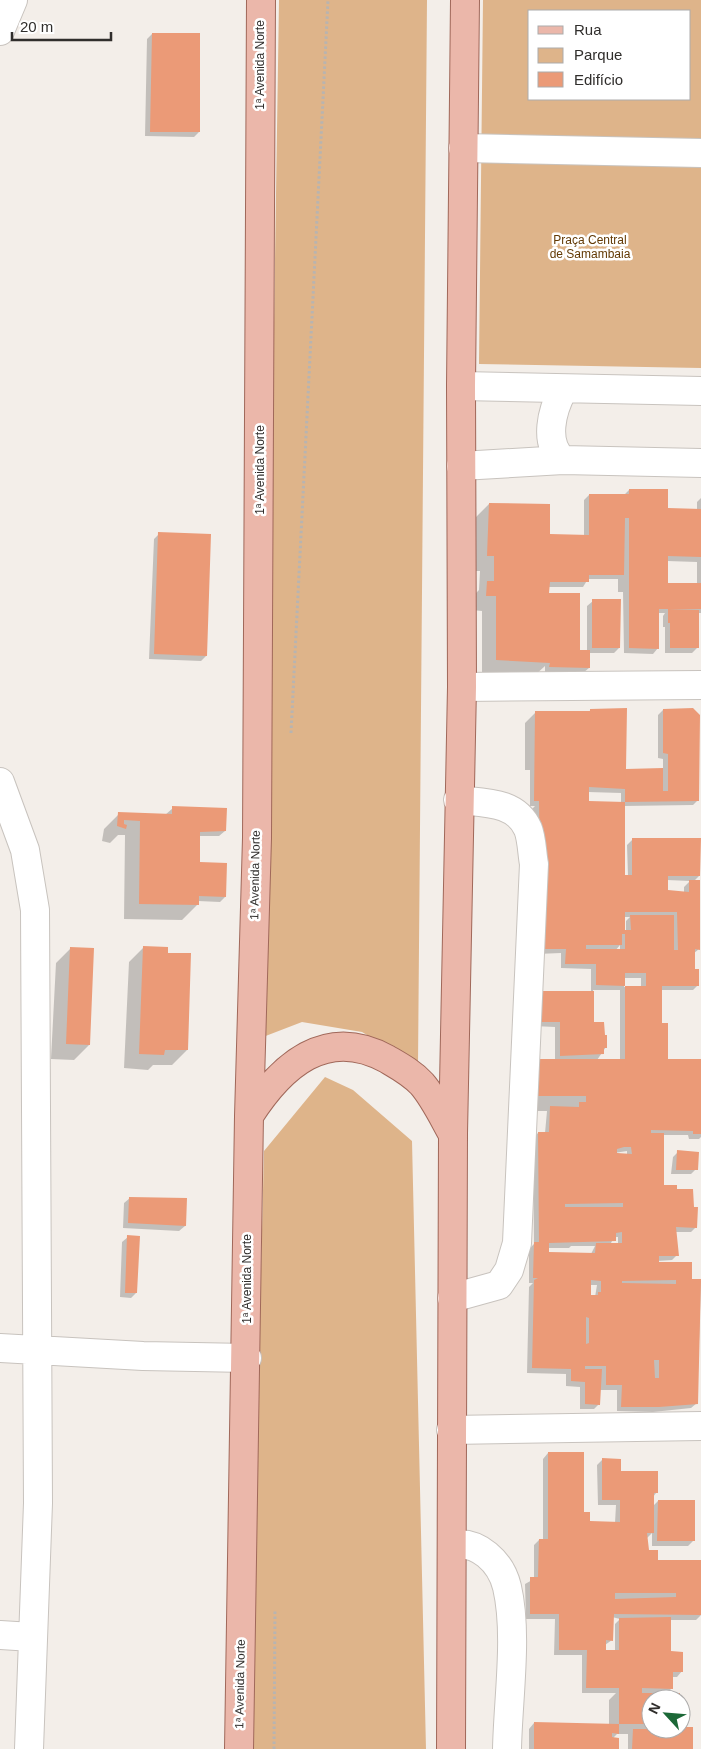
<svg xmlns="http://www.w3.org/2000/svg" width="701" height="1749" font-family="Arial,sans-serif">
<style>
.green{fill:#deb48a;fill-rule:evenodd}
.shadow{fill:#0003;fill-rule:evenodd}
.building{fill:#eb9a77;fill-rule:evenodd}
.lines{fill:none;stroke-linecap:round;stroke-linejoin:round}
.minor-casing{stroke:#c8c3be;stroke-width:30}
.major-casing{stroke:#a0685a;stroke-width:30}
.path{stroke:#b8b4b0;stroke-width:3;stroke-dasharray:2.5 2.5;stroke-linecap:butt}
.minor{stroke:#fff;stroke-width:28}
.major{stroke:#ebb7aa;stroke-width:28}
.labels{text-anchor:middle;dominant-baseline:central;stroke-width:5;stroke-linejoin:round;paint-order:stroke}
.street-label{font-size:12px;fill:#302e2c;stroke:#fff}
.park-label{font-size:12px;fill:#633a05;stroke:#fff}
</style>
<rect width="100%" height="100%" fill="#f3eee9"/>
<path class="green" d="M 279,0 L 427,0 L 418,1065 L 362,1032 L 302,1022 L 263,1037 Z
M 483,0 L 701,0 L 701,368 L 479,364 ZM 530,11 L 690,11 L 690,99 L 530,99 Z
M 325,1077 L 353,1090 L 412,1141 L 426,1749 L 249,1749 L 264,1151 Z"/>
<path class="shadow" d="M 152,34 L 199,132 L 194,137 L 145,136 L 147,39 Z
M 629,490 L 667,510 L 697,510 L 697,502 L 701,498 L 701,613 L 697,613 L 697,648 L 692,653 L 665,653 L 665,627 L 663,627 L 663,616 L 665,613 L 658,613 L 658,648 L 653,654 L 624,653 L 623,592 L 618,592 L 618,579 L 588,579 L 583,587 L 548,587 L 548,594 L 579,652 L 587,652 L 587,606 L 593,601 L 619,648 L 614,653 L 588,653 L 589,668 L 583,673 L 545,672 L 545,666 L 533,677 L 482,674 L 482,611 L 472,610 L 472,597 L 479,590 L 480,571 L 472,571 L 474,519 L 489,504 L 549,535 L 584,536 L 584,500 L 589,495 L 623,496 ZM 667,561 L 697,562 L 697,584 L 667,584 Z
M 159,534 L 206,656 L 201,661 L 149,659 L 154,539 Z
M 591,710 L 625,770 L 663,769 L 663,759 L 658,758 L 658,715 L 663,710 L 698,800 L 693,805 L 624,806 L 624,876 L 628,876 L 627,845 L 633,839 L 699,876 L 693,882 L 699,949 L 693,954 L 693,970 L 698,985 L 693,990 L 661,990 L 661,1024 L 666,1060 L 701,1061 L 701,1137 L 699,1139 L 689,1139 L 688,1135 L 663,1135 L 663,1186 L 676,1190 L 696,1227 L 691,1232 L 675,1232 L 677,1255 L 672,1260 L 657,1261 L 657,1264 L 691,1281 L 701,1281 L 697,1403 L 691,1408 L 653,1412 L 617,1411 L 617,1390 L 599,1390 L 599,1404 L 594,1409 L 580,1409 L 580,1387 L 566,1386 L 566,1374 L 527,1373 L 529,1287 L 533,1283 L 529,1283 L 529,1249 L 534,1244 L 533,1138 L 538,1133 L 545,1133 L 547,1111 L 521,1111 L 555,1060 L 555,1027 L 533,1026 L 591,992 L 591,969 L 561,968 L 561,953 L 537,954 L 524,817 L 535,806 L 530,806 L 530,770 L 525,770 L 525,723 L 536,712 L 588,712 ZM 588,792 L 621,793 L 621,803 L 588,802 ZM 667,880 L 690,881 L 684,887 L 684,893 L 667,892 ZM 623,917 L 630,917 L 626,921 L 626,931 L 624,931 ZM 620,945 L 620,951 L 615,951 ZM 624,978 L 641,978 L 641,987 L 624,987 ZM 593,990 L 620,990 L 620,1060 L 597,1060 L 606,1047 L 593,1023 ZM 627,1151 L 627,1155 L 614,1153 ZM 614,1237 L 618,1237 L 618,1245 L 610,1245 ZM 571,1246 L 595,1246 L 591,1254 L 548,1253 L 548,1248 L 569,1248 ZM 590,1285 L 597,1285 L 595,1297 L 590,1297 Z
M 173,808 L 225,831 L 219,836 L 199,836 L 198,866 L 225,897 L 220,902 L 198,901 L 197,905 L 182,920 L 124,919 L 125,835 L 118,835 L 110,843 L 102,841 L 104,829 L 119,814 L 165,815 Z
M 144,947 L 187,1050 L 172,1065 L 153,1065 L 148,1070 L 124,1068 L 129,962 Z
M 71,948 L 89,1045 L 74,1060 L 51,1059 L 56,963 Z
M 678,1152 L 696,1169 L 691,1174 L 671,1174 L 673,1157 Z
M 130,1198 L 186,1200 L 185,1226 L 179,1231 L 123,1228 L 124,1203 Z
M 128,1237 L 136,1293 L 131,1298 L 120,1297 L 122,1242 Z
M 548,1453 L 589,1523 L 615,1523 L 616,1505 L 598,1505 L 597,1465 L 602,1460 L 656,1493 L 653,1497 L 653,1506 L 658,1501 L 693,1541 L 688,1546 L 652,1546 L 652,1533 L 647,1538 L 648,1551 L 701,1615 L 696,1620 L 670,1620 L 669,1652 L 682,1671 L 677,1677 L 672,1677 L 672,1688 L 665,1695 L 679,1699 L 651,1699 L 651,1729 L 692,1729 L 692,1749 L 628,1749 L 628,1734 L 617,1734 L 612,1739 L 618,1749 L 529,1749 L 529,1729 L 534,1723 L 609,1725 L 609,1700 L 616,1693 L 582,1693 L 582,1655 L 554,1655 L 555,1619 L 526,1619 L 525,1584 L 534,1579 L 534,1545 L 539,1540 L 543,1540 L 543,1459 ZM 612,1617 L 620,1619 L 615,1624 L 615,1651 L 605,1651 L 605,1645 L 612,1640 Z"/>
<path class="building" d="M 152,33 L 200,33 L 200,132 L 150,132 Z
M 629,489 L 668,489 L 668,508 L 701,509 L 701,557 L 668,556 L 668,583 L 701,583 L 701,609 L 659,609 L 659,649 L 629,648 L 629,518 L 625,518 L 624,575 L 589,575 L 589,582 L 550,582 L 549,593 L 580,593 L 580,650 L 590,650 L 590,668 L 549,667 L 550,663 L 496,660 L 496,596 L 486,596 L 487,581 L 494,581 L 494,556 L 487,556 L 489,503 L 550,504 L 550,534 L 589,535 L 589,494 L 629,494 Z
M 158,532 L 211,534 L 207,656 L 154,654 Z
M 592,599 L 621,599 L 620,648 L 592,648 Z
M 668,609 L 699,610 L 699,648 L 670,648 L 670,623 L 668,623 Z
M 627,708 L 626,769 L 663,768 L 663,791 L 668,791 L 668,754 L 663,753 L 663,709 L 693,708 L 700,715 L 699,801 L 625,802 L 625,789 L 589,787 L 589,801 L 625,802 L 625,875 L 632,875 L 632,838 L 701,838 L 700,876 L 668,876 L 668,890 L 689,892 L 689,880 L 700,880 L 700,950 L 695,949 L 695,969 L 699,969 L 699,986 L 662,986 L 662,1023 L 668,1023 L 668,1059 L 701,1059 L 701,1134 L 693,1134 L 693,1131 L 651,1130 L 651,1133 L 664,1133 L 664,1185 L 677,1185 L 677,1189 L 693,1189 L 694,1207 L 698,1207 L 697,1228 L 676,1227 L 679,1256 L 659,1256 L 659,1262 L 692,1262 L 692,1279 L 701,1279 L 698,1404 L 659,1407 L 621,1407 L 622,1385 L 606,1385 L 606,1366 L 585,1366 L 585,1369 L 602,1369 L 600,1405 L 585,1404 L 585,1382 L 571,1381 L 571,1369 L 532,1368 L 534,1280 L 538,1278 L 533,1278 L 534,1242 L 539,1242 L 538,1132 L 549,1132 L 550,1106 L 579,1107 L 579,1102 L 586,1102 L 586,1096 L 536,1096 L 536,1059 L 625,1059 L 625,986 L 596,985 L 596,964 L 565,964 L 566,949 L 541,949 L 539,801 L 534,801 L 535,711 L 590,711 L 590,709 ZM 625,912 L 677,912 L 678,950 L 674,950 L 674,915 L 630,915 L 631,930 L 625,930 ZM 622,934 L 625,934 L 625,949 L 586,949 L 586,945 L 622,945 ZM 625,973 L 646,973 L 646,986 L 625,986 ZM 624,1147 L 631,1147 L 632,1154 L 617,1153 L 617,1149 ZM 623,1203 L 623,1207 L 565,1207 L 565,1204 ZM 622,1232 L 622,1243 L 596,1243 L 595,1253 L 549,1252 L 549,1243 L 616,1241 L 616,1233 ZM 591,1280 L 601,1281 L 601,1292 L 598,1292 L 598,1295 L 591,1295 ZM 676,1280 L 676,1284 L 622,1283 L 622,1281 ZM 586,1317 L 589,1318 L 589,1343 L 586,1344 ZM 654,1360 L 659,1360 L 659,1378 L 655,1378 Z
M 172,806 L 227,808 L 226,831 L 200,832 L 200,862 L 227,863 L 226,897 L 199,896 L 199,905 L 139,904 L 140,821 L 124,820 L 124,824 L 127,825 L 126,829 L 117,826 L 118,812 L 172,814 Z
M 143,946 L 168,947 L 168,953 L 191,953 L 188,1050 L 165,1050 L 164,1055 L 139,1054 Z
M 70,947 L 94,948 L 90,1045 L 66,1044 Z
M 539,991 L 594,991 L 594,1022 L 604,1022 L 605,1035 L 607,1035 L 607,1048 L 604,1048 L 604,1054 L 560,1056 L 560,1022 L 538,1022 Z
M 677,1150 L 699,1152 L 698,1170 L 676,1170 Z
M 129,1197 L 187,1198 L 186,1226 L 128,1223 Z
M 127,1235 L 140,1236 L 137,1293 L 125,1293 Z
M 548,1452 L 584,1452 L 584,1512 L 590,1512 L 590,1521 L 620,1522 L 620,1500 L 602,1500 L 602,1458 L 621,1459 L 621,1471 L 658,1471 L 658,1493 L 654,1493 L 654,1533 L 647,1533 L 649,1550 L 658,1550 L 658,1560 L 701,1560 L 701,1615 L 614,1614 L 613,1641 L 606,1640 L 606,1650 L 619,1650 L 619,1618 L 671,1617 L 671,1651 L 683,1652 L 683,1672 L 673,1672 L 673,1689 L 642,1688 L 642,1693 L 680,1693 L 680,1699 L 651,1699 L 651,1724 L 619,1724 L 619,1688 L 586,1688 L 587,1650 L 559,1650 L 559,1614 L 530,1614 L 530,1577 L 538,1577 L 539,1539 L 548,1539 ZM 615,1593 L 676,1593 L 676,1597 L 615,1599 Z
M 658,1500 L 695,1500 L 695,1541 L 657,1541 Z
M 534,1722 L 619,1724 L 619,1734 L 612,1733 L 612,1737 L 619,1738 L 619,1749 L 534,1749 Z
M 681,1727 L 693,1727 L 693,1749 L 632,1749 L 633,1729 L 681,1729 Z"/>
<g class="lines">
<defs>
<path id="minor" d="M 0,31 L 13,0
M 463,148 L 701,153
M 461,386 L 701,391
M 563,390 C 552,410 543,443 563,460
M 461,466 L 563,460 L 701,463
M 462,687 L 701,685
M 0,782 L 25,850 L 35,910 L 38,1503 L 29,1749
M 452,1298 L 499,1285 L 509,1270 L 517,1243 L 534,864 C 532,854 532,839 528,829 C 516,801 484,803 458,800
M 0,1348 L 143,1356 L 247,1358
M 451,1430 L 701,1426
M 452,1545 C 478,1540 501,1562 507,1587 C 518,1634 508,1699 507,1749
M 0,1635 L 32,1637"/>
<path id="major" d="M 249,1116 C 281,1066 326,1025 387,1059 C 399,1066 412,1073 422,1084 C 434,1098 443,1117 452,1133
M 239,1749 L 249,1116 L 257,838 L 261,0
M 451,1749 L 453,1134 L 462,687 L 461,386 L 465,0"/>
</defs>
<use href="#minor" class="minor-casing"/>
<use href="#major" class="major-casing"/>
<path class="path" d="M 291,733 L 328,0
M 274,1749 L 275,1609"/>
<use href="#minor" class="minor"/>
<use href="#major" class="major"/>
</g>
<g class="labels">
<g class="street-label">
<text transform="translate(260 65) rotate(-90)">1ᵃ Avenida Norte</text>
<text transform="translate(260 470) rotate(-90)">1ᵃ Avenida Norte</text>
<text transform="translate(255 875) rotate(-89)">1ᵃ Avenida Norte</text>
<text transform="translate(247 1279) rotate(-90)">1ᵃ Avenida Norte</text>
<text transform="translate(240 1684) rotate(-89)">1ᵃ Avenida Norte</text>
</g>
<g class="park-label">
<text x="590" y="240">Praça Central<tspan x="590" dy="14">de Samambaia</tspan></text>
</g>
</g>
<rect x="528" y="10" width="162" height="90" fill="#ffffff" stroke="#acabab"/>
<rect x="538" y="26" width="25" height="8" fill="#ebb7aa" stroke="#acabab"/>
<text x="574" y="35" font-size="15" fill="#302e2c">Rua</text>
<rect x="538" y="48" width="25" height="15" fill="#deb48a" stroke="#acabab"/>
<text x="574" y="60" font-size="15" fill="#302e2c">Parque</text>
<rect x="538" y="72" width="25" height="15" fill="#eb9a77" stroke="#acabab"/>
<text x="574" y="85" font-size="15" fill="#302e2c">Edifício</text>
<g transform="translate(666 1714) rotate(296)"><circle r="24" fill="#ffffff" stroke="#acabab"/>
<path d="M0-4L9 19L0 12L-9 19Z" fill="#1c6837"/>
<text y="-8" font-size="14" font-weight="bold" text-anchor="middle" fill="#302e2c">N</text>
</g>
<path d="M12 32v8h99v-8" fill="none" stroke="#302e2c" stroke-width="2.5"/>
<text x="20" y="32" font-size="15" fill="#302e2c" stroke="#ffffff" stroke-width="4" paint-order="stroke">20 m</text>
</svg>
